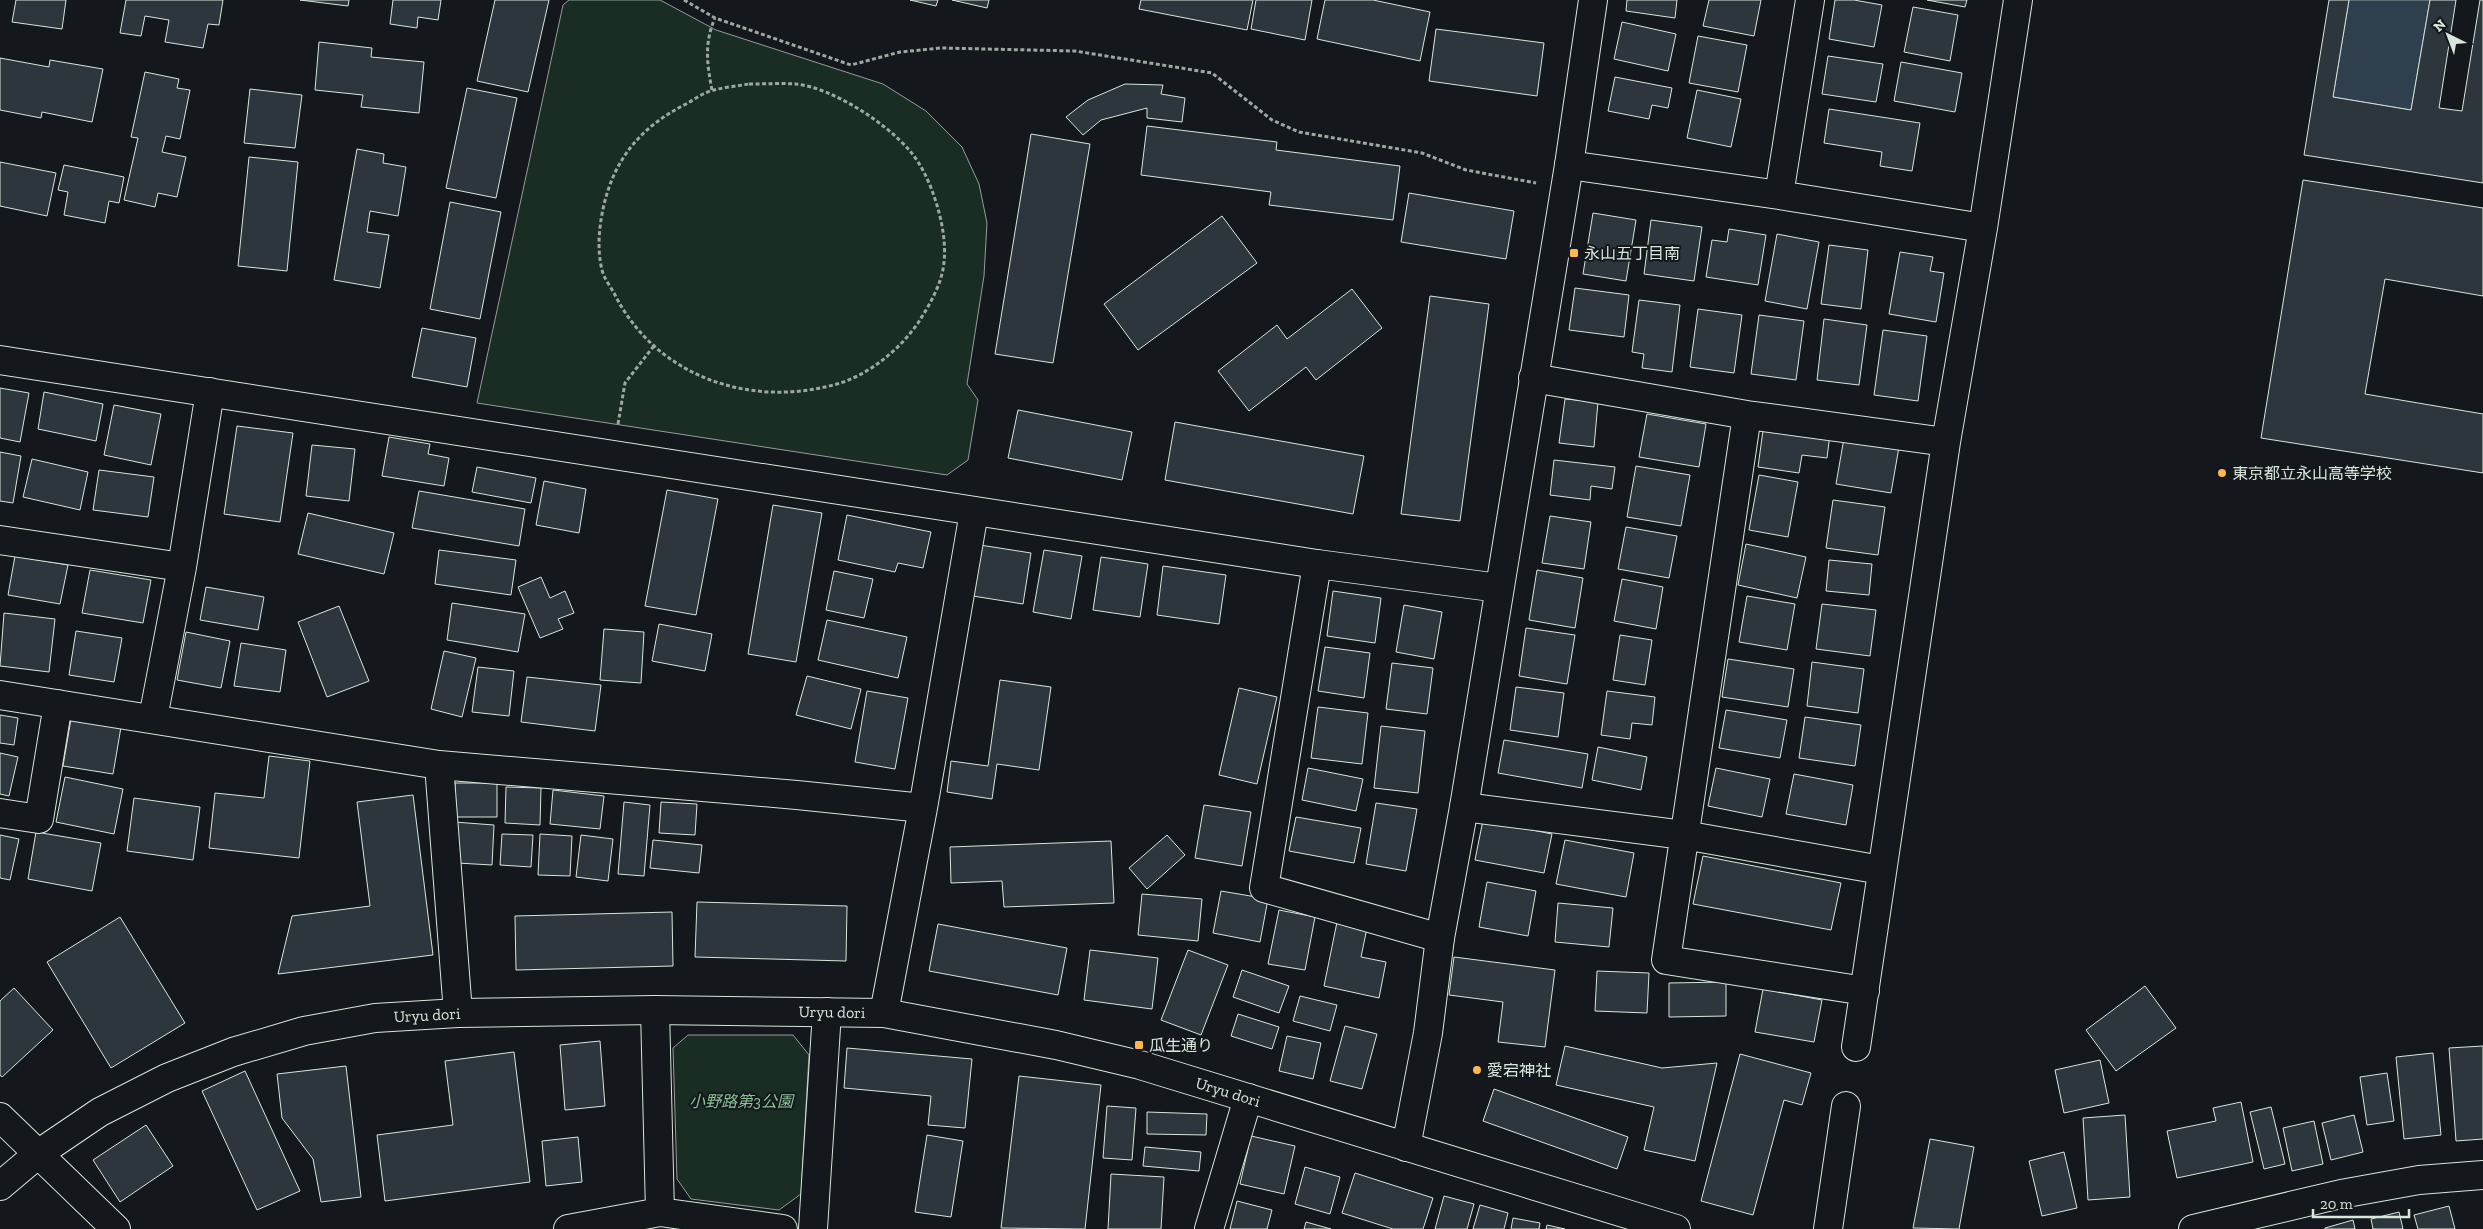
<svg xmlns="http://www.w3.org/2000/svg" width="2483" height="1229" font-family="'Zilla Slab','Noto Sans JP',serif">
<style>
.green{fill:#1a2d24;stroke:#939e99}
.water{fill:#2f3f4d;stroke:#939e99}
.building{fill:#2c363c;stroke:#d8e6dc}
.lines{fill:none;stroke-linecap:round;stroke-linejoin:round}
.street-casing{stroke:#d8e6dc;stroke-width:30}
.secondary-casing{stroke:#d8e6dc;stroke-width:30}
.path{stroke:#9da8a2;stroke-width:3;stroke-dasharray:4 2.5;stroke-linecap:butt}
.street{stroke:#14181c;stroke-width:28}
.secondary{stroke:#14181c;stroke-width:28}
.poi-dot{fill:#ffb74d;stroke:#14181c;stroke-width:2}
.labels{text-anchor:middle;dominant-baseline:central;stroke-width:4;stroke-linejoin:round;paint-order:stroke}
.poi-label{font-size:16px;fill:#d8e6dc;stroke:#14181c;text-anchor:start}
.street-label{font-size:16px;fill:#d8e6dc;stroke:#14181c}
.park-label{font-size:16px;font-style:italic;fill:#8ac095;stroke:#14181c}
</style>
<rect width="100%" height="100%" fill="#14181c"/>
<path class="green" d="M 569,0 L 660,0 L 716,30 L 883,84 L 926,111 L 962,147 L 979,184 L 987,223 L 984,276 L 967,384 L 978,400 L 968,460 L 947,475 L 477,403 L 563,5 Z
M 688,1035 L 793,1035 L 809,1055 L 801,1194 L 779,1210 L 691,1199 L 677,1179 L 673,1048 Z"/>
<path class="water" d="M 2349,0 L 2430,0 L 2411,110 L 2333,97 Z"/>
<path class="building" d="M 16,0 L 66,0 L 62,29 L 12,22 Z
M 126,0 L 223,0 L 219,25 L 208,24 L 203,48 L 165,42 L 169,20 L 145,16 L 141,36 L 120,33 Z
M 300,0 L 349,0 L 348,6 Z
M 393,0 L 441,0 L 438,20 L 418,17 L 417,28 L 390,24 Z
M 495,0 L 549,0 L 528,92 L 477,81 Z
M 910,0 L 938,0 L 936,6 Z
M 952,0 L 989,0 L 987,8 Z
M 1141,0 L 1253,0 L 1247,30 L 1139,9 Z
M 1256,0 L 1312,0 L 1305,40 L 1251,29 Z
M 1325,0 L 1373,0 L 1430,12 L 1420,61 L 1317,39 Z
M 1627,0 L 1677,0 L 1675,18 L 1626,11 Z
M 1709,0 L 1761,0 L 1754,36 L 1703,26 Z
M 1835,0 L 1854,0 L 1882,5 L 1874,47 L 1829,39 Z
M 1927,0 L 1967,0 L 1965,7 Z
M 2329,0 L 2349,0 L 2333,97 L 2411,110 L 2430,0 L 2456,0 L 2439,108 L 2462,111 L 2480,0 L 2483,0 L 2483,183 L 2304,155 Z
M 1913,7 L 1958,15 L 1950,61 L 1904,52 Z
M 1622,22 L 1676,34 L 1668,71 L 1614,59 Z
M 1436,29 L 1544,43 L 1537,96 L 1429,81 Z
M 1698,36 L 1747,45 L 1738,92 L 1689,83 Z
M 319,42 L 372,48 L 371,57 L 424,62 L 419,113 L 361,107 L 363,95 L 315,90 Z
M 1828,56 L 1883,64 L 1876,102 L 1822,94 Z
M 0,58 L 49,67 L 50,60 L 103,69 L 92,122 L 42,112 L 41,118 L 0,110 Z
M 1901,62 L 1962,73 L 1955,112 L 1894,101 Z
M 145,72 L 179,79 L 177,88 L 190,90 L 180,139 L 166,136 L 162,152 L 186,157 L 177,197 L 158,193 L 155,207 L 124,200 L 138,138 L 131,137 Z
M 1615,77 L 1672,88 L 1668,108 L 1652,105 L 1649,119 L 1608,111 Z
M 1125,84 L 1163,85 L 1161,94 L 1185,98 L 1182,122 L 1147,118 L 1147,108 L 1101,120 L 1083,135 L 1066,117 L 1088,100 Z
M 467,88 L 517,98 L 496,198 L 446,188 Z
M 250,89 L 302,95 L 295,148 L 244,143 Z
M 1697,90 L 1741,99 L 1731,147 L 1687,138 Z
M 1829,109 L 1920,123 L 1912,171 L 1880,166 L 1882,152 L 1824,143 Z
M 1147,126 L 1277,142 L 1276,150 L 1400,166 L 1393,220 L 1269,205 L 1271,192 L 1141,175 Z
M 1031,134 L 1090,144 L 1053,363 L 995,354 Z
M 357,149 L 384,154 L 383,163 L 406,167 L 398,216 L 370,211 L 367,232 L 389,235 L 380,288 L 334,280 Z
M 249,157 L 298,162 L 287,271 L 238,266 Z
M 0,162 L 56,173 L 47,216 L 0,206 Z
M 64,165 L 124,177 L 119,203 L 109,201 L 105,223 L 64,215 L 68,192 L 58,190 Z
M 2303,180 L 2483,208 L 2483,296 L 2385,279 L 2365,394 L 2483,414 L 2483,473 L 2261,438 Z
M 1409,193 L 1514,211 L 1506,259 L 1401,242 Z
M 450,202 L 501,212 L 480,319 L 430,309 Z
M 1593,213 L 1636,220 L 1626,281 L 1583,274 Z
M 1222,216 L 1257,263 L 1138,350 L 1104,304 Z
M 1651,220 L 1702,227 L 1694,281 L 1644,274 Z
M 1729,229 L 1766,235 L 1758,285 L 1706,277 L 1712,240 L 1727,242 Z
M 1777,234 L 1819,242 L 1807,309 L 1765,301 Z
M 1829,245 L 1868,250 L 1861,309 L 1821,304 Z
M 1900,252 L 1933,257 L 1930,271 L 1944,273 L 1936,322 L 1889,314 Z
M 1575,288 L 1629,295 L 1624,337 L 1569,330 Z
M 1352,289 L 1382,328 L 1316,380 L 1306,367 L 1249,411 L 1218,371 L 1277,325 L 1287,339 Z
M 1430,296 L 1489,304 L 1460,521 L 1401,514 Z
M 1639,300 L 1680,305 L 1672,372 L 1642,368 L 1644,354 L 1632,352 Z
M 1698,309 L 1742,315 L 1734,373 L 1690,367 Z
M 1759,315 L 1804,321 L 1796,380 L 1751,374 Z
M 1824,319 L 1867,325 L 1859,385 L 1817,380 Z
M 422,328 L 476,338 L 467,387 L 412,377 Z
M 1883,330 L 1927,336 L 1918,401 L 1874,395 Z
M 0,388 L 29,393 L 20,442 L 0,438 Z
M 44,392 L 103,404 L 96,441 L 38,429 Z
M 1565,399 L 1598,402 L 1594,447 L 1559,443 Z
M 114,405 L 161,414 L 151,465 L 104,455 Z
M 1018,410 L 1132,432 L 1122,480 L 1008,458 Z
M 1647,414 L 1706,424 L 1699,467 L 1639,457 Z
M 1175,422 L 1364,456 L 1353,514 L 1165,480 Z
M 1764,423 L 1830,434 L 1827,458 L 1802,455 L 1799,473 L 1758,467 Z
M 237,426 L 293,433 L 280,522 L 224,514 Z
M 389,437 L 430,444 L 428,454 L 449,458 L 444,486 L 382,476 Z
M 1844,438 L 1899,447 L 1891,493 L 1836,484 Z
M 312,445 L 355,449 L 349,501 L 306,496 Z
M 0,452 L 21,456 L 13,503 L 0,501 Z
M 32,459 L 88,472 L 80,510 L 23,497 Z
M 1554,460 L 1615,467 L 1612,489 L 1591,486 L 1590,500 L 1550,495 Z
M 1636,466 L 1690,475 L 1681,526 L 1627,517 Z
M 477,467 L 536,478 L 531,503 L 472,492 Z
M 99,470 L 154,477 L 148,517 L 93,510 Z
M 1759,475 L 1798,482 L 1788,537 L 1749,530 Z
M 544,481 L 586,489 L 579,533 L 536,525 Z
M 667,490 L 718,499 L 696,615 L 645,606 Z
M 419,491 L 525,509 L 519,546 L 412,528 Z
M 1833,500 L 1885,507 L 1878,555 L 1826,548 Z
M 773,505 L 822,513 L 796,662 L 748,654 Z
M 308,513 L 394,533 L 384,574 L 298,554 Z
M 847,515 L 931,532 L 923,568 L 898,563 L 895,572 L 838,560 Z
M 1550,516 L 1591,522 L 1584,569 L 1542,563 Z
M 1626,527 L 1677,536 L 1669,578 L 1618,569 Z
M 1746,544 L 1806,557 L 1797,598 L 1738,585 Z
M 980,545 L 1031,553 L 1023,604 L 973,596 Z
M 439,550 L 516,560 L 511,595 L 435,584 Z
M 1044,550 L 1082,556 L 1071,619 L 1033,612 Z
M 15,556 L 68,565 L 60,604 L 8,595 Z
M 1101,557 L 1148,564 L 1140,617 L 1093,610 Z
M 1829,560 L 1872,564 L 1869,595 L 1826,591 Z
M 1163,566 L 1226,575 L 1219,624 L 1157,615 Z
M 90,570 L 151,580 L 143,623 L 82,613 Z
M 1537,570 L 1583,578 L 1575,628 L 1529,620 Z
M 834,571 L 873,579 L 864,618 L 826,610 Z
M 541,577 L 550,598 L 565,591 L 574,613 L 558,619 L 563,629 L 540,638 L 518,587 Z
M 1622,579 L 1663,587 L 1656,629 L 1614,621 Z
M 206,587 L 264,597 L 258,630 L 200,620 Z
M 1333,591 L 1381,598 L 1375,643 L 1327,636 Z
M 1747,596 L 1795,604 L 1787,650 L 1739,642 Z
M 452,603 L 525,614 L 518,652 L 447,640 Z
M 1822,604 L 1876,610 L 1870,656 L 1816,649 Z
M 1404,605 L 1442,612 L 1434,659 L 1396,652 Z
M 339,606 L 369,681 L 327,697 L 298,622 Z
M 4,613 L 55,619 L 49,672 L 0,666 Z
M 827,620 L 907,637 L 898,678 L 818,660 Z
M 659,624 L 712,634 L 705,671 L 652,661 Z
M 1526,628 L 1575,635 L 1567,684 L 1519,676 Z
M 604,629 L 644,632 L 641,683 L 600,680 Z
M 76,631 L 122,638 L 114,682 L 69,675 Z
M 186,632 L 230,641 L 221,688 L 177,680 Z
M 1620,635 L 1652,640 L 1645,685 L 1613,680 Z
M 241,643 L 286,650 L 280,692 L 234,686 Z
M 1325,647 L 1370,653 L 1364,698 L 1318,691 Z
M 444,651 L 476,658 L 462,717 L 431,709 Z
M 1728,659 L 1794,669 L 1788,707 L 1722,697 Z
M 1812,662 L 1864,669 L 1858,713 L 1807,706 Z
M 1392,663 L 1433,668 L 1427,714 L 1386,709 Z
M 478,667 L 514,671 L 509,716 L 472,712 Z
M 807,676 L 861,689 L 851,729 L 796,715 Z
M 527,677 L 601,685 L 595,731 L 521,722 Z
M 1000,680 L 1051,687 L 1039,770 L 997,764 L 992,799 L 947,792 L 951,761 L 988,766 Z
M 1516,687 L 1564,693 L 1558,737 L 1510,730 Z
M 1239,688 L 1277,697 L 1257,784 L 1219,775 Z
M 867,691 L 908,698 L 895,769 L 855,762 Z
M 1607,691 L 1655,697 L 1652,725 L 1632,723 L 1630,739 L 1601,735 Z
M 1318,707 L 1368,713 L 1362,764 L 1311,758 Z
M 1726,710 L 1787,720 L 1780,758 L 1719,748 Z
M 0,715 L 18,718 L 14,745 L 0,743 Z
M 1805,717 L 1861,725 L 1855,766 L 1799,758 Z
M 71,719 L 121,727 L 113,774 L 63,766 Z
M 1381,726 L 1425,731 L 1418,793 L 1374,788 Z
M 1504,740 L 1588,754 L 1582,788 L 1498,773 Z
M 1598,747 L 1647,757 L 1641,790 L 1592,780 Z
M 0,753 L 18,757 L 9,796 L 0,794 Z
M 269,756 L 310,761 L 299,858 L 209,848 L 215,793 L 264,798 Z
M 1308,768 L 1363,779 L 1356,811 L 1302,800 Z
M 1716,768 L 1770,779 L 1762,817 L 1708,806 Z
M 1794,774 L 1853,785 L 1846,825 L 1786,814 Z
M 65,777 L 123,789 L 114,834 L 56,822 Z
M 455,783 L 497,783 L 497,817 L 454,817 Z
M 506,787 L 541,788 L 540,825 L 505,823 Z
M 553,790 L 604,796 L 600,829 L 550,824 Z
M 413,795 L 433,955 L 278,974 L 292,916 L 370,906 L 357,802 Z
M 134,798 L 200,807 L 193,860 L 127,851 Z
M 624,802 L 650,805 L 644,876 L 618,874 Z
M 661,802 L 697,804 L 695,835 L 659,833 Z
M 1376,803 L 1417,809 L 1406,871 L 1366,864 Z
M 1204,805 L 1251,812 L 1242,866 L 1195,858 Z
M 1296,817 L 1361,828 L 1354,863 L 1289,851 Z
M 1483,820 L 1552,834 L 1544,873 L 1475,860 Z
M 454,822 L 494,825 L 492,865 L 457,863 Z
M 36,832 L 101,843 L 92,891 L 28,879 Z
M 502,834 L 533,835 L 531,867 L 500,865 Z
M 540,834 L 572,836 L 570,876 L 538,875 Z
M 0,835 L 19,839 L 10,880 L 0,878 Z
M 581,835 L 613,839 L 608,881 L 576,877 Z
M 1167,835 L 1185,855 L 1147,889 L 1129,868 Z
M 653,840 L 702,845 L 699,873 L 650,868 Z
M 1565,840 L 1634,853 L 1626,897 L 1556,884 Z
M 1111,841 L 1114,903 L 1004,907 L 1002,881 L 951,883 L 950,847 Z
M 1703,856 L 1841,883 L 1831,930 L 1693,904 Z
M 1487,882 L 1536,891 L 1528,936 L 1479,927 Z
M 1221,891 L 1268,899 L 1260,942 L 1213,933 Z
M 1142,894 L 1202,899 L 1198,941 L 1138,935 Z
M 697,902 L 847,906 L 846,961 L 695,957 Z
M 1558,903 L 1613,908 L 1609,947 L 1555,942 Z
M 1279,910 L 1315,917 L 1305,970 L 1268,964 Z
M 672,912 L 673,966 L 516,970 L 515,916 Z
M 120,917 L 185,1023 L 111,1068 L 47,962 Z
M 1337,922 L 1367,928 L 1361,957 L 1386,962 L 1379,998 L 1324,986 Z
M 938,924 L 1067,948 L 1058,995 L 929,971 Z
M 1090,950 L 1158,958 L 1152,1009 L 1084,1000 Z
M 1188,950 L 1228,965 L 1201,1035 L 1161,1020 Z
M 1454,957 L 1555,970 L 1545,1047 L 1498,1042 L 1503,1002 L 1449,995 Z
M 1242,970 L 1289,986 L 1279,1013 L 1233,997 Z
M 1597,971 L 1649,973 L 1647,1013 L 1595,1011 Z
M 1726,982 L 1726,1016 L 1669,1017 L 1669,983 Z
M 2145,986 L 2176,1028 L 2116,1071 L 2086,1030 Z
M 14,988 L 53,1030 L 2,1077 L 0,1075 L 0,1001 Z
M 1763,989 L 1822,1000 L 1814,1042 L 1755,1032 Z
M 1300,996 L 1337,1005 L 1330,1031 L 1293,1021 Z
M 1238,1014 L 1279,1027 L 1272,1049 L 1231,1036 Z
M 1345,1026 L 1377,1034 L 1362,1089 L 1330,1081 Z
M 1287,1036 L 1321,1043 L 1313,1079 L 1279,1071 Z
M 600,1041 L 605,1106 L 565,1110 L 560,1045 Z
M 1565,1046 L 1662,1068 L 1717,1063 L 1695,1161 L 1644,1150 L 1654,1107 L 1556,1085 Z
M 2483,1046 L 2483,1139 L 2456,1141 L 2449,1048 Z
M 847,1048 L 972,1059 L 965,1128 L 928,1125 L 931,1096 L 844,1088 Z
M 514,1052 L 530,1182 L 385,1201 L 377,1135 L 453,1125 L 445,1061 Z
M 2433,1053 L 2441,1135 L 2404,1139 L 2396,1057 Z
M 1740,1054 L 1811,1073 L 1802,1105 L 1784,1100 L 1753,1215 L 1701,1201 Z
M 2100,1060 L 2109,1103 L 2064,1113 L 2055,1070 Z
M 346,1066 L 361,1197 L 321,1202 L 313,1159 L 282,1118 L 277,1074 Z
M 245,1071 L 300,1191 L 257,1210 L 202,1091 Z
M 2387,1073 L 2394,1121 L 2367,1125 L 2360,1077 Z
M 1019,1076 L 1101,1085 L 1085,1229 L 1001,1228 Z
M 1494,1089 L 1628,1137 L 1617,1169 L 1483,1121 Z
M 2241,1102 L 2253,1162 L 2177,1178 L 2167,1131 L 2216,1121 L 2213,1108 Z
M 1107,1106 L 1136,1108 L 1132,1160 L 1103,1158 Z
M 2271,1107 L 2285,1164 L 2264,1169 L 2250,1112 Z
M 1147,1112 L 1207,1114 L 1206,1135 L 1147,1134 Z
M 2125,1115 L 2130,1197 L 2088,1200 L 2083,1118 Z
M 2354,1115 L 2363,1152 L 2331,1160 L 2322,1123 Z
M 2314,1121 L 2323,1164 L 2292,1171 L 2283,1128 Z
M 146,1125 L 173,1166 L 120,1202 L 93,1160 Z
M 927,1135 L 963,1141 L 951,1217 L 915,1212 Z
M 1251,1136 L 1295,1146 L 1284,1194 L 1240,1184 Z
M 578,1137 L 582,1182 L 546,1186 L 542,1141 Z
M 1930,1139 L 1974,1147 L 1959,1229 L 1913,1228 Z
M 1145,1147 L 1201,1152 L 1199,1171 L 1143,1166 Z
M 2064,1152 L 2077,1208 L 2042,1216 L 2029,1161 Z
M 1305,1167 L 1340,1177 L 1330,1214 L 1295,1204 Z
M 1355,1173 L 1433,1198 L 1423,1229 L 1393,1229 L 1342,1213 Z
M 1111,1174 L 1164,1177 L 1161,1229 L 1108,1229 Z
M 1444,1196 L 1474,1204 L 1467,1229 L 1435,1229 Z
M 1237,1201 L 1272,1210 L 1267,1229 L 1230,1229 Z
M 1480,1205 L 1508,1213 L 1504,1229 L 1473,1229 Z
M 2449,1206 L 2455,1229 L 2418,1229 L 2414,1215 Z
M 2399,1212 L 2403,1229 L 2373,1229 L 2371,1219 Z
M 1513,1218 L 1540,1223 L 1539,1229 L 1511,1229 Z
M 2353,1220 L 2355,1229 L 2325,1229 L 2325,1228 Z
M 1306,1222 L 1331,1229 L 1304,1229 Z
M 1547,1225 L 1565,1229 L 1546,1229 Z"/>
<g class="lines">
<defs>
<path id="street" d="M 1569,165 L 1779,195 L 1983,228
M 1779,195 L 1810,0
M 1533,378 L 1747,415 L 1946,442
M 1747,415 L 1666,960 L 1865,991
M 0,540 L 182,567
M 1317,564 L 1264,888 L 1440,938
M 0,695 L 439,765 L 797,795 L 923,808
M 153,718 L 182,567 L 210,392
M 439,765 L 458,1013
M 1464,807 L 1684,835 L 1881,870
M 0,813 L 39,819 L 58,704
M 655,1010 L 660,1212
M 884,1013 L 923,808 L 974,512
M 1856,1047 L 1946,442 L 1983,228 L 2018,0
M 0,1117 L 116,1229
M 568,1229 L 660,1212 L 783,1229
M 813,1229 L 827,1012
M 1209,1229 L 1248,1098
M 1828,1229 L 1846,1106"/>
<path id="secondary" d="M 0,360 L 1317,564 L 1499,588
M 1406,1147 L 1428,1033 L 1440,938 L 1464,807 L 1569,165 L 1593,0
M 0,1186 L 38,1154 L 100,1112 L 167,1078 L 233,1052 L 304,1031 L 375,1018 L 458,1013 L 655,1010 L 884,1013 L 1056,1045 L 1140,1065 L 1676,1229
M 2193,1229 L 2341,1194 L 2419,1180 L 2483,1175"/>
</defs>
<use href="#street" class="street-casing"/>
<use href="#secondary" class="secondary-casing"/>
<path class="path" d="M 684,0 L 715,18 L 851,65 L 900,52 L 941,48 L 1075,51 L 1212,73 L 1272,120 L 1299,132 L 1422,153 L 1466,170 L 1536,183
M 749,84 C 765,84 781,83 796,84 C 833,88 886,123 910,151 C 931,175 948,229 944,262 C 942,284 930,304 918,323 C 900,349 869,375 837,384 C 749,409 655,376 614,293 C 610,286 604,278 602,270 C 597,250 599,228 603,209 C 614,158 641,127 686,104 C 695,99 704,92 714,90 C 725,87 738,86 749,84 Z
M 712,90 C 707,64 704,43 715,18
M 618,424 L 625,383 L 653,347"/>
<use href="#street" class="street"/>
<use href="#secondary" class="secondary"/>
</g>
<g class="poi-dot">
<rect x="1569" y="248" width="10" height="10" rx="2.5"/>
<circle cx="2222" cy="473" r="5"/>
<rect x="1134" y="1040" width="10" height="10" rx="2.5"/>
<circle cx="1477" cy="1070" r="5"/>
</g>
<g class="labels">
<g class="poi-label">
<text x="1584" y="253">永山五丁目南</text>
<text x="2232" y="473">東京都立永山高等学校</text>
<text x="1149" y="1045">瓜生通り</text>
<text x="1487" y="1070">愛宕神社</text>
</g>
<g class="street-label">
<text transform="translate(832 1012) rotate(1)">Uryu dori</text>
<text transform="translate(427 1015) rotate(-3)">Uryu dori</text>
<text transform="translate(1228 1092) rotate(17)">Uryu dori</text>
</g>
<g class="park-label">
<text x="741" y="1101">小野路第3公園</text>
</g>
</g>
<g transform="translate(2448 35) rotate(318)" stroke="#14181c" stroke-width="4" paint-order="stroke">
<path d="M0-4L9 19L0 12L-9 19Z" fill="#d8e6dc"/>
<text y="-8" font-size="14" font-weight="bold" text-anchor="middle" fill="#d8e6dc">N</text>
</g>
<path d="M2313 1209v8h96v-8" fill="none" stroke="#d8e6dc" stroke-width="2.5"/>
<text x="2320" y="1209" font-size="15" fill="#d8e6dc" stroke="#14181c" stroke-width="4" paint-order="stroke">20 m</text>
</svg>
